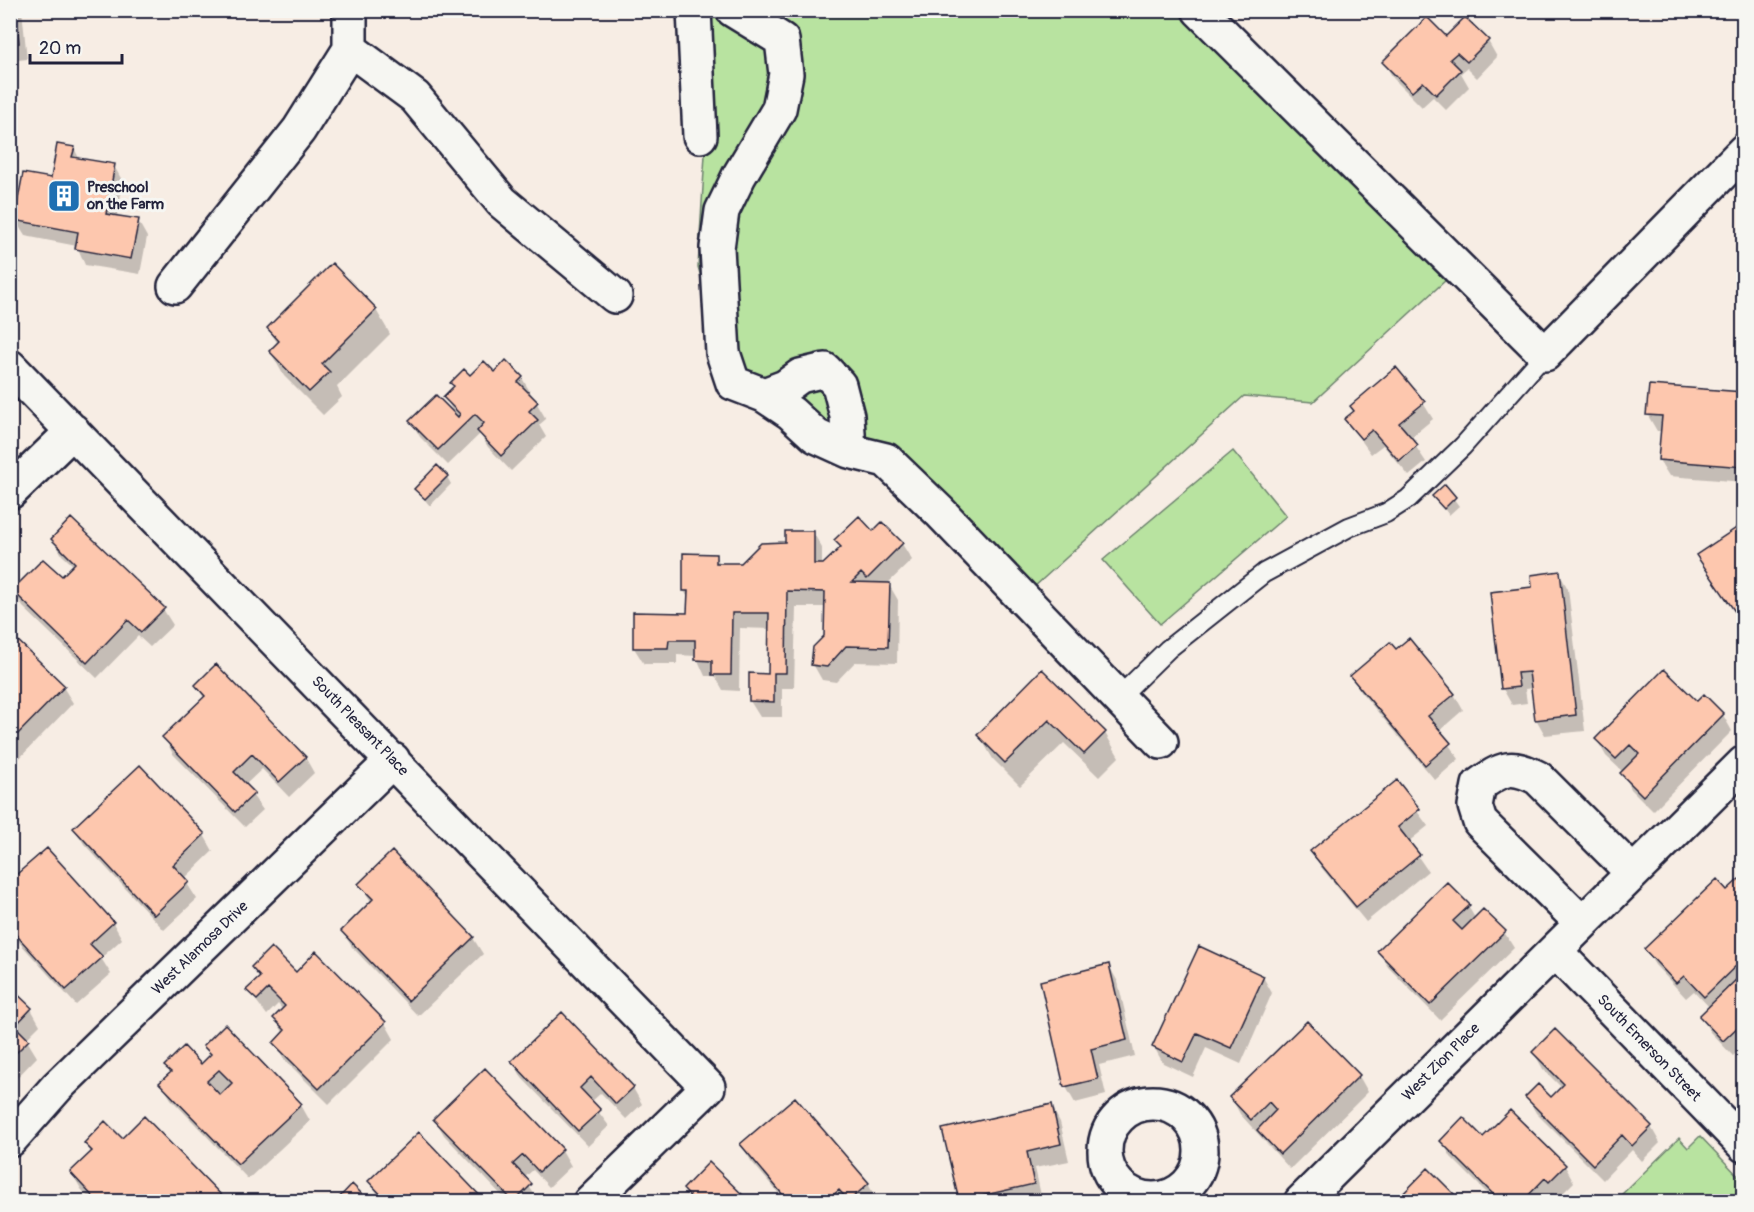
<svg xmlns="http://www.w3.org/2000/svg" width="1754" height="1212" font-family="Pangolin,sans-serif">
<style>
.green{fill:#b8e3a0;stroke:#6d826e;stroke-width:1.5}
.shadow{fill:#0003}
.building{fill:#fdc7ae;stroke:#22223b;stroke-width:1.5;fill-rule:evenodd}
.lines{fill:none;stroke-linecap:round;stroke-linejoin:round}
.lane-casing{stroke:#22223b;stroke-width:22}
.street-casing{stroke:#22223b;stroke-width:38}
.lane{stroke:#f6f6f2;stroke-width:18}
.street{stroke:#f6f6f2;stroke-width:33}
.labels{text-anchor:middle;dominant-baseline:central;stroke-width:6;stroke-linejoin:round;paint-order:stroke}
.poi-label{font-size:15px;font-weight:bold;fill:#22223b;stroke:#f6f6f2;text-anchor:start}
.street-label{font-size:15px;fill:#22223b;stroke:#f6f6f2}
</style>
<rect width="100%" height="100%" fill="#f7ede4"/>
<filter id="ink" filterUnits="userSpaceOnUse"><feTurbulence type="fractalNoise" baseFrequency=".0167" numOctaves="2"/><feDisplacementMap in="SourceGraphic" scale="12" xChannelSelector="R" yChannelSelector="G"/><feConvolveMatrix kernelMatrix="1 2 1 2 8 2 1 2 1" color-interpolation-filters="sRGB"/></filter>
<g filter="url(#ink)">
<path class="green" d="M 1199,10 L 1459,268 L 1313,402 L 1244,396 L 1022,598 L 886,460 L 733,383 L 698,267 L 706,139 L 699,11 Z
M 1233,451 L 1286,516 L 1160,624 L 1103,560 Z
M 1700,1136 L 1743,1181 L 1743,1201 L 1615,1201 L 1679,1138 L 1688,1148 Z"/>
<path class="shadow" d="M 10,10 L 22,10 L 27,59 L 10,61 Z
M 1446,39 L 1488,41 L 1497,57 L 1477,78 L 1467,68 L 1461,73 L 1469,87 L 1446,110 L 1433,97 L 1422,107 L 1393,78 L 1384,62 Z
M 74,148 L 80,160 L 114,166 L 123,182 L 117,217 L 138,221 L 147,237 L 140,274 L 85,265 L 77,246 L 25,236 L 15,220 L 52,180 Z
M 332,265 L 376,310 L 390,334 L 337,387 L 342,397 L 323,415 L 284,376 L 270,351 L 278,344 L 268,328 Z
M 495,374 L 522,378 L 546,419 L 539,425 L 546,437 L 511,471 L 488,447 L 480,434 L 448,465 L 420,437 L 411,421 L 455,415 L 445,397 L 455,387 L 452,383 L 470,377 Z
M 1744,394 L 1744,482 L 1669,476 L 1659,460 L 1662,431 L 1657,431 L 1647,414 Z
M 1423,403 L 1433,419 L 1410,438 L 1426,462 L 1409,476 L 1383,445 L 1371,454 L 1346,419 Z
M 447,477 L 451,484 L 430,506 L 416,489 Z
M 1445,487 L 1459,506 L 1449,515 L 1434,496 Z
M 882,524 L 902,544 L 912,560 L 888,583 L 898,600 L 897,663 L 855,662 L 836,682 L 822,680 L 813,664 L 826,637 L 826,607 L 796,607 L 794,688 L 782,688 L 782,717 L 760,717 L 750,701 L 770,675 L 770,629 L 740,628 L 739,691 L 723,690 L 715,676 L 705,676 L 696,656 L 677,655 L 677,664 L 644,664 L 634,648 L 689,615 L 689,599 L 684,591 L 715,555 L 721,565 L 741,565 L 813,532 L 822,548 L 822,567 L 841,549 L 836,540 L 873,533 Z
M 1744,524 L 1744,624 L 1707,571 Z
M 53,539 L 163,609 L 173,625 L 150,647 L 138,636 L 97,678 L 23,607 L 14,591 L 62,578 L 74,566 L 62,555 Z
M 1559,573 L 1568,589 L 1585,731 L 1545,735 L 1536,719 L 1533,688 L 1525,689 L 1527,703 L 1512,705 L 1503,689 L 1534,588 Z
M 10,635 L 63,687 L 73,703 L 12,766 Z
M 1396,651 L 1454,694 L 1463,710 L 1439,731 L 1459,759 L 1435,780 L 1361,692 L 1352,676 Z
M 1042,671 L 1105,733 L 1119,757 L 1099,777 L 1064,743 L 1020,786 L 993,759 L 979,735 Z
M 197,686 L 305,757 L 314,773 L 289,797 L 262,769 L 245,785 L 263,810 L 245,827 L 173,754 L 164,737 L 204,698 Z
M 1697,704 L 1723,715 L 1732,731 L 1653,811 L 1631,789 L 1623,772 L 1606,756 L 1597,740 Z
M 140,767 L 204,835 L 213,851 L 184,879 L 197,899 L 164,930 L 84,844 L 74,828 Z
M 1396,783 L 1428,826 L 1408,842 L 1428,871 L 1366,922 L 1321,867 L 1312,851 Z
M 47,850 L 113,923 L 122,939 L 101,958 L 111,974 L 76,1005 L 10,932 L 10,882 Z
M 392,853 L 473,938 L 483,954 L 418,1016 L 352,947 L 342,931 L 372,903 L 360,884 Z
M 1744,887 L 1744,1045 L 1733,1056 L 1710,1032 L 1701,1016 L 1710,1008 L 1694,991 L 1686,998 L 1655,965 L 1645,949 L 1727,892 Z
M 1468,906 L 1475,918 L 1504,932 L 1514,948 L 1440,1020 L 1388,967 L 1378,951 Z
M 316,953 L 385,1023 L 394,1039 L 329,1104 L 284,1059 L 275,1043 L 284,1034 L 275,1018 L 283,1010 L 278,1004 L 267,1015 L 248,990 L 260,979 L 253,968 L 296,974 Z
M 1109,966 L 1118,982 L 1135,1056 L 1099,1065 L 1106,1095 L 1075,1103 L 1066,1087 L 1042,982 Z
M 1263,977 L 1272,993 L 1241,1064 L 1206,1048 L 1193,1077 L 1163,1063 L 1154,1047 Z
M 10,989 L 31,1009 L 40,1025 L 26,1039 L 37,1057 L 11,1084 Z
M 562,1014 L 633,1088 L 642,1104 L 626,1119 L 601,1093 L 591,1102 L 609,1126 L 588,1146 L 522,1078 L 513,1061 Z
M 225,1027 L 301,1105 L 310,1121 L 248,1179 L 171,1099 L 161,1083 L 171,1074 L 166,1066 L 201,1066 L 211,1056 L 205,1046 Z
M 1534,1053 L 1651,1127 L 1660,1143 L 1642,1161 L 1632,1150 L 1603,1180 L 1536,1113 L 1527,1097 L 1551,1099 L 1562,1088 L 1543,1069 Z
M 1359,1076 L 1368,1092 L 1290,1169 L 1240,1114 L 1231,1097 Z
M 1051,1106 L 1060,1122 L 1069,1161 L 1035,1168 L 1042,1200 L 961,1202 L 944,1130 Z
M 1510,1112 L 1565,1166 L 1574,1182 L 1559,1197 L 1555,1193 L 1547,1202 L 1496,1202 L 1451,1157 L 1442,1141 L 1483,1139 Z
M 435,1119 L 562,1150 L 571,1166 L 549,1187 L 533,1170 L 524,1178 L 539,1202 L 508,1202 L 444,1135 Z
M 122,1140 L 226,1202 L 93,1202 L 81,1189 L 72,1173 L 92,1154 L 85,1143 Z
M 742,1145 L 868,1184 L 877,1200 L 786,1202 L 751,1161 Z
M 370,1182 L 484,1202 L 383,1202 Z"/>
<path class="building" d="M 10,10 L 16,10 L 19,43 L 10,44 Z
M 1427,17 L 1446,36 L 1465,17 L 1489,40 L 1467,62 L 1457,53 L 1450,59 L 1461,70 L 1436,95 L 1423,82 L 1412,92 L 1382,62 Z
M 57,144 L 75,147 L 72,157 L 115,164 L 106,214 L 139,219 L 131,259 L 75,249 L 78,232 L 14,220 L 23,173 L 51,178 Z
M 332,263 L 377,309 L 322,364 L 330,372 L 309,392 L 269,351 L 279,341 L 267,328 Z
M 506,360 L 523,377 L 518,382 L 538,402 L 529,411 L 538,420 L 501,456 L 477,431 L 484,423 L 475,414 L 438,450 L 409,421 L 436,395 L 458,417 L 460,414 L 443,397 L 454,386 L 450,383 L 464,369 L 470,375 L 484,361 L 495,372 Z
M 1396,367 L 1425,402 L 1399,423 L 1418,445 L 1399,461 L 1372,430 L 1361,439 L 1344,419 L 1354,411 L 1350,406 Z
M 1649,385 L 1744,392 L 1744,467 L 1658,460 L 1662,416 L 1646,415 Z
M 437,465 L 448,476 L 425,499 L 414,489 Z
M 1445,484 L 1456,497 L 1444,509 L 1432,496 Z
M 859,516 L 873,531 L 882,522 L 903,543 L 867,579 L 861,573 L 852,582 L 890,583 L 888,647 L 846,646 L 827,667 L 811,665 L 813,647 L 824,636 L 825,592 L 787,591 L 786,673 L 774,673 L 774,702 L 749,701 L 749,673 L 768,674 L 769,613 L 732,613 L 731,675 L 712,675 L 712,661 L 695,660 L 695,640 L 669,640 L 668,648 L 633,648 L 633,612 L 687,613 L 688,591 L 683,591 L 683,553 L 716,554 L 716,563 L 741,563 L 761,543 L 785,542 L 785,531 L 814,531 L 814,564 L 823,564 L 841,547 L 834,540 Z
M 71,518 L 165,608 L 141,632 L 128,620 L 87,663 L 12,590 L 43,559 L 62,576 L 75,563 L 51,539 Z
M 1744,523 L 1744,612 L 1738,616 L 1696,555 Z
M 1560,571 L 1576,715 L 1535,720 L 1529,672 L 1517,673 L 1519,687 L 1501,689 L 1490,592 L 1532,587 L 1531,575 Z
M 10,633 L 65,686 L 10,742 Z
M 1409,638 L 1455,694 L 1428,716 L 1451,743 L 1425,765 L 1350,676 L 1390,642 L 1396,649 Z
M 216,664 L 306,757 L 279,782 L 252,754 L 234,772 L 255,793 L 235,812 L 162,737 L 205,696 L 195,685 Z
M 1042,669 L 1106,732 L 1084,754 L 1049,720 L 1005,763 L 977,735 Z
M 1664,669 L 1697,701 L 1704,694 L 1724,714 L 1643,796 L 1620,773 L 1639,754 L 1630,745 L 1616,759 L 1595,739 Z
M 140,765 L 205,834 L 173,865 L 189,882 L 154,915 L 73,828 Z
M 1397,780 L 1420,809 L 1398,827 L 1420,855 L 1356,907 L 1310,851 Z
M 47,848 L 114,922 L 90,944 L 103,957 L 66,990 L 10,928 L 10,880 Z
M 392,851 L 474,937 L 408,1001 L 341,931 L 373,899 L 358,884 Z
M 1717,879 L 1727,890 L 1739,879 L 1744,884 L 1744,958 L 1704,997 L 1684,976 L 1676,983 L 1644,949 Z
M 1447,882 L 1470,905 L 1453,921 L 1462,930 L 1483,909 L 1506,931 L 1430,1005 L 1377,951 Z
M 1199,946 L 1264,976 L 1231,1048 L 1197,1033 L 1183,1062 L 1152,1047 Z
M 271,947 L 296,972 L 316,951 L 386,1022 L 319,1089 L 273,1043 L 285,1030 L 273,1018 L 285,1006 L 268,989 L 257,1000 L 246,990 L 260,977 L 251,967 Z
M 1109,964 L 1127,1040 L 1091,1049 L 1098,1079 L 1064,1087 L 1040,981 Z
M 1744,972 L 1744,1021 L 1723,1041 L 1699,1016 Z
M 10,987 L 32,1008 L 15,1026 L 29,1040 L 10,1059 Z
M 562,1012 L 634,1087 L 616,1104 L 591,1077 L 580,1088 L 601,1110 L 578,1131 L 511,1061 Z
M 1307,1021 L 1360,1075 L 1280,1154 L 1257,1130 L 1276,1110 L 1269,1102 L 1251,1120 L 1229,1097 Z
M 225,1024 L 302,1104 L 238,1164 L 159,1083 L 171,1072 L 164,1066 L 184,1046 L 201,1064 L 211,1054 L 203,1046 ZM 219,1070 L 232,1083 L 220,1095 L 207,1081 Z
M 1555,1029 L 1652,1126 L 1632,1146 L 1622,1135 L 1593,1165 L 1525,1097 L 1538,1084 L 1551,1097 L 1564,1084 L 1532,1052 Z
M 485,1068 L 563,1149 L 539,1172 L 523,1155 L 513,1164 L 532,1184 L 514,1202 L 433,1119 Z
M 795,1097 L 869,1183 L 849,1201 L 839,1190 L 825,1202 L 789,1202 L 740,1144 Z
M 1052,1104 L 1061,1144 L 1027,1152 L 1034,1184 L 959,1201 L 942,1129 Z
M 1510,1110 L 1566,1165 L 1549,1182 L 1545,1178 L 1522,1202 L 1501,1202 L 1440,1141 L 1463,1117 L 1483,1137 Z
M 144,1116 L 228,1202 L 98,1202 L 70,1172 L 92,1151 L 84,1143 L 105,1121 L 122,1138 Z
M 419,1132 L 486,1202 L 388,1202 L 368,1181 Z
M 709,1162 L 750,1202 L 695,1202 L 683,1189 Z
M 1428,1168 L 1462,1202 L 1395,1202 Z
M 352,1184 L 370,1202 L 335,1202 Z"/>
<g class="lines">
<defs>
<path id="lane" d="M 1118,698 L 1168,649 L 1264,573 L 1349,527 L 1386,513 L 1408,499 L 1463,446 L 1545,354"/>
<path id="street" d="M 694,10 L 700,136
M 733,10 L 782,40 L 786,74 L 779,109 L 739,176 L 722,211 L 717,248 L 723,353 L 733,383 L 764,395 L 791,413 L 816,436 L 849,451 L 886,460 L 940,512 L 1161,742
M 1199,10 L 1545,354 L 1744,151
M 350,49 L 415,97 L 502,202 L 615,296
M 175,286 L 299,130 L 350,49 L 350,10
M 10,367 L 708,1087 L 590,1202
M 764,395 L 785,387 L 800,376 L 825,370 L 839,385 L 847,416 L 849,451
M 10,492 L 73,431
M 1582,923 L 1480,822 L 1475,806 L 1479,785 C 1503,768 1511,764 1538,778 L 1633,873
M 1555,951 L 1744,1145
M1105 1151a48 48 0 1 1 96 0a48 48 0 1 1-96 0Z
M 10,1140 L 57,1087 L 393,760
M 1301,1202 L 1744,763"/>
</defs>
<use href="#lane" class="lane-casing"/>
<use href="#street" class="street-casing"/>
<use href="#lane" class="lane"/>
<use href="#street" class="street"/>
</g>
</g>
<defs>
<symbol id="building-square" viewBox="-11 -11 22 22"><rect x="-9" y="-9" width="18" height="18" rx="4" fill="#1f6fb2" stroke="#f6f6f2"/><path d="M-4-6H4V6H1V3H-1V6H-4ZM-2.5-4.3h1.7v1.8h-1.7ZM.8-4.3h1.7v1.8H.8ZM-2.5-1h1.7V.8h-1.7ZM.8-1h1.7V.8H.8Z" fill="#fff"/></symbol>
</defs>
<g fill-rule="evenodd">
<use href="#building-square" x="45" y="177" width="38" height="38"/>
</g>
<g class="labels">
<g class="poi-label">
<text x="87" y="187">Preschool<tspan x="87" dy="17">on the Farm</tspan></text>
</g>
<g class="street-label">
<text transform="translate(360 726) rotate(46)">South Pleasant Place</text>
<text transform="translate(200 948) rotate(-44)">West Alamosa Drive</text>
<text transform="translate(1649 1048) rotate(46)">South Emerson Street</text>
<text transform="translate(1441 1062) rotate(-45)">West Zion Place</text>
</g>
</g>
<rect width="1754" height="1212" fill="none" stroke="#f6f6f2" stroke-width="36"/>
<rect x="18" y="18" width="1718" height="1176" fill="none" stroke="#22223b" stroke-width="2" filter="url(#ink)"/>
<path d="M30 54v9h92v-9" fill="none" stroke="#22223b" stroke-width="3"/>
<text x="39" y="54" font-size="18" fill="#22223b" stroke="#f6f6f2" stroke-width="4.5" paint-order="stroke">20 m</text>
</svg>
